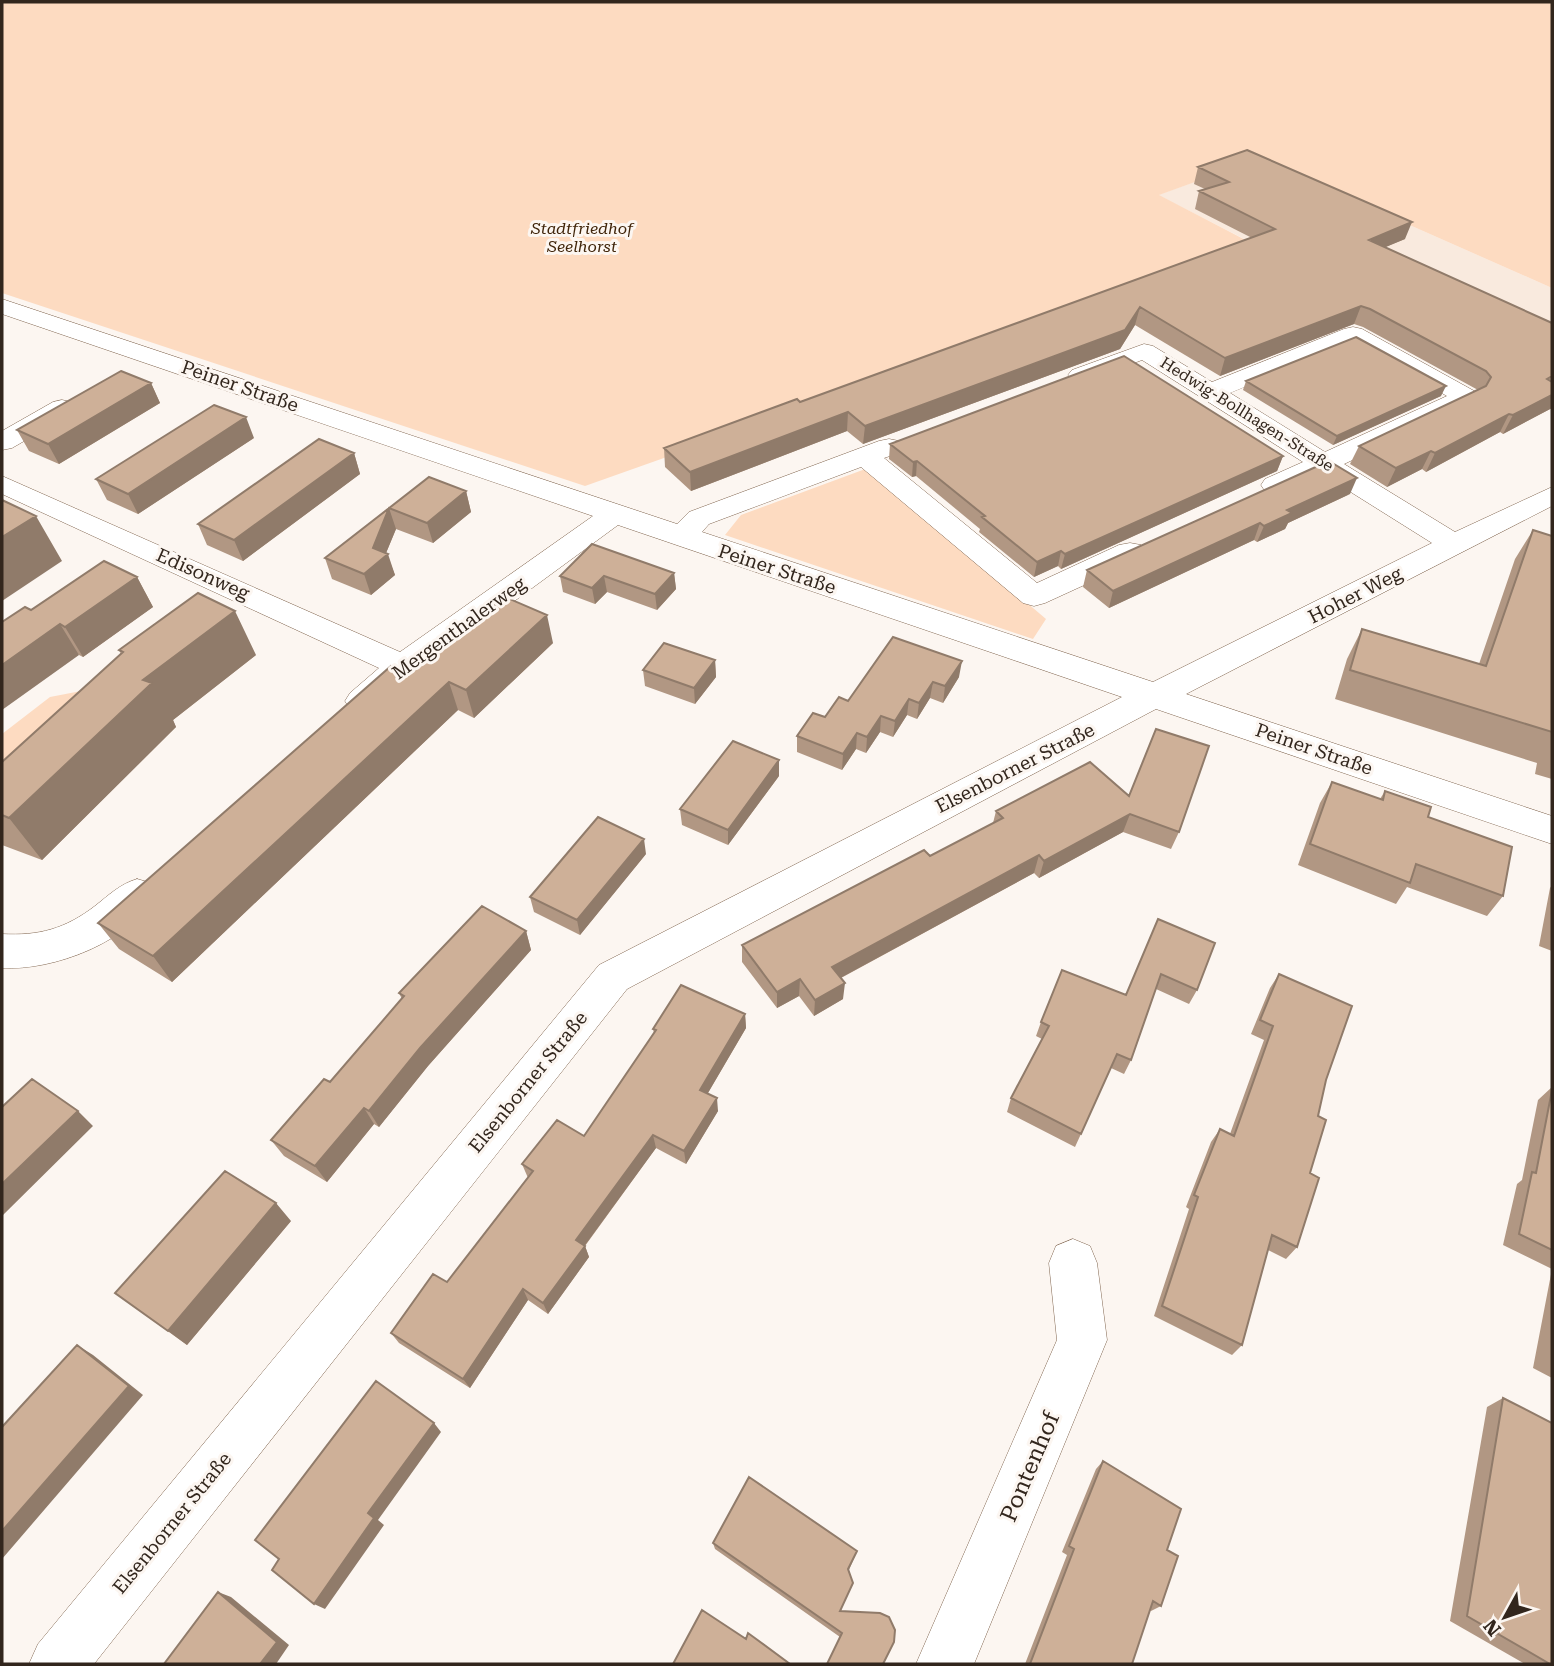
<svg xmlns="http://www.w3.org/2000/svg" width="1554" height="1666" font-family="'Roboto Serif',serif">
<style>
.built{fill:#f9eade}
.green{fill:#fddbc1}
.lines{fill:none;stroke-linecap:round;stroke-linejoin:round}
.minor-casing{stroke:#826751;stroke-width:1}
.minor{fill:#fff;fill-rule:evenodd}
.wall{fill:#b19783}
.shaded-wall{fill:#907b6a}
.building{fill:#ceb098;stroke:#907b6a;stroke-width:2}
.labels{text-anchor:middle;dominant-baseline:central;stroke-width:6;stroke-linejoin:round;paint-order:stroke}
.far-park-label{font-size:16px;font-style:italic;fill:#40250a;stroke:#fcf6f1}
.far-street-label{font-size:16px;fill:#32261d;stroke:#fcf6f1}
.street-label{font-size:19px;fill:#32261d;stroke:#fcf6f1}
.near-street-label{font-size:23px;fill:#32261d;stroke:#fcf6f1}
</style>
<rect width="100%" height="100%" fill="#fcf6f1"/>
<path class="built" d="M 1242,165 L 1405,223 L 1552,288 L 1552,382 L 1258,246 L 1158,195 Z"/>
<path class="green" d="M 2,2 L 1552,2 L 1552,288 L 1405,223 L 1242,165 L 1159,195 L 1259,247 L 585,486 L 2,293 Z
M 868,468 L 1046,619 L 1033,639 L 725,535 L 741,515 Z
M 81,691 L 2,803 L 2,734 L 50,697 Z"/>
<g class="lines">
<defs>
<path id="minor" d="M 2,299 L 677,524 L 689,512 L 879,441 L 889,439 L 899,441 L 903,447 L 899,453 L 884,458 L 1037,583 L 1119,545 L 1130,543 L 1141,545 L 1145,552 L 1141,559 L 1045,603 L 1034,606 L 1023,603 L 861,467 L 709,524 L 702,532 L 1153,682 L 1432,543 L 1322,474 C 1304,482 1285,496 1265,491 L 1261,485 L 1265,479 L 1303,462 L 1142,360 L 1081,383 L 1072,380 L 1068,375 L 1072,370 L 1144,344 L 1153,346 L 1212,382 L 1344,329 L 1353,327 L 1362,329 L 1476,392 L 1480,397 L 1476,402 L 1344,464 L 1455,532 L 1552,487 L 1552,506 L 1186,694 L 1552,816 L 1552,844 L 1156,709 L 627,989 L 94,1664 L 29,1664 L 38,1644 L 599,965 L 1122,697 L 618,525 L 415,674 L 374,709 L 362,713 L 350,709 L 345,701 L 350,693 L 379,668 L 2,494 L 2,476 L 400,652 L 593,516 L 2,314 ZM 1352,343 L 1447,396 L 1325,452 L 1230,393 Z
M 62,400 L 71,402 L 75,408 L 71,414 L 12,448 L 2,450 L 2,431 L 53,402 Z
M 137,879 L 151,883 L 156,894 C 131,942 53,971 2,968 L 2,934 C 39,936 65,929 95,906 C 109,895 120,884 137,879 Z
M 1073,1239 L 1090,1246 L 1097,1263 L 1107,1340 L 974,1664 L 916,1664 L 1057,1340 L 1049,1263 L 1056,1246 Z"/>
</defs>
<use href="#minor" class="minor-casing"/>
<use href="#minor" class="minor"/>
</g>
<path class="wall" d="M 1198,167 L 1405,239 L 1385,247 L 1552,323 L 1552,408 L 1503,434 L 1500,432 L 1426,472 L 1422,469 L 1387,487 L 1350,464 L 1359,446 L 1478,390 L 1363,327 L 1354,324 L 1220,376 L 1135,325 L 1120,349 L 863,444 L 847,431 L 691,491 L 665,467 L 664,448 L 800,402 L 1252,238 L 1195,209 L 1199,191 L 1205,189 L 1194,184 Z
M 1246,381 L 1441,396 L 1333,445 L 1243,390 Z
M 151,383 L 160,403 L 59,464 L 29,451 L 17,430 Z
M 254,438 L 138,514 L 107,500 L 96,479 Z
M 890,444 L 1283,456 L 1277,471 L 1061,569 L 1058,566 L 1034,577 L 979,532 L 980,529 L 916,476 L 912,477 L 889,459 Z
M 354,453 L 360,474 L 243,561 L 207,545 L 198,524 Z
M 429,477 L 466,491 L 471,512 L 433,543 L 396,529 L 386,553 L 395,575 L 371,595 L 332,579 L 325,558 Z
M 1350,494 L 1288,523 L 1285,529 L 1257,542 L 1254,540 L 1109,608 L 1083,587 L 1087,570 Z
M 1533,530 L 1552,694 L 1552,779 L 1535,774 L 1537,763 L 1335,699 L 1347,659 L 1362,629 L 1479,664 L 1515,559 Z
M 674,573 L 676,589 L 657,610 L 607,592 L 595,604 L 563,592 L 560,576 Z
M 137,577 L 153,607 L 83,657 L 79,655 L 31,610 Z
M 461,632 L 553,643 L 474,718 L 458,710 L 172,982 L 119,949 L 98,923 Z
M 893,637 L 959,677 L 943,703 L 930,698 L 917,719 L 907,715 L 893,737 L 880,732 L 866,753 L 856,749 L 842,770 L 797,752 L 797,736 L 848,701 Z
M 119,650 L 256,655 L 173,720 L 176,727 L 42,860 L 2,845 L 2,762 L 121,654 Z
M 715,660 L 716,677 L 695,704 L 645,686 L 643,670 Z
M 779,776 L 728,845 L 682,825 L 680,809 Z
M 1332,782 L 1380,799 L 1385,791 L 1428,817 L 1503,896 L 1487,916 L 1407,887 L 1396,904 L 1298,865 L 1320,803 Z
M 1129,796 L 1179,832 L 1171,849 L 1123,832 L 1039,878 L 1034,873 L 841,978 L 843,999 L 814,1016 L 799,996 L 777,1008 L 742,962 L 742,945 L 930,856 L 993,823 L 996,811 Z
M 646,854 L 580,935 L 534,912 L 530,897 Z
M 1552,885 L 1552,951 L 1539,946 L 1550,888 Z
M 1158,919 L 1197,990 L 1189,1004 L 1156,989 L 1131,1060 L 1124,1074 L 1111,1068 L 1075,1147 L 1007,1112 L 1011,1098 L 1042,1039 L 1036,1036 L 1041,1022 L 1126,995 Z
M 526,931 L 531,950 L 428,1066 L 379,1127 L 374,1124 L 327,1182 L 284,1156 L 271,1140 L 330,1082 L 402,999 L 399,993 Z
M 1279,974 L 1326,1080 L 1318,1116 L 1310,1173 L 1297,1247 L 1286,1259 L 1268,1250 L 1242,1345 L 1232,1355 L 1154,1316 L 1189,1209 L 1186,1207 L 1211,1142 L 1220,1129 L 1230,1134 L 1264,1040 L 1251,1034 L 1270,988 Z
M 745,1014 L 746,1028 L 708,1093 L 718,1111 L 686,1164 L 656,1148 L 585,1246 L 589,1257 L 548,1314 L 528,1300 L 470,1388 L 399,1343 L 391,1333 L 447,1282 L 528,1178 L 522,1164 L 584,1136 L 654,1033 L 653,1029 Z
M 1552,1087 L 1552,1378 L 1533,1368 L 1552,1269 L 1503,1245 L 1517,1184 L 1522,1180 L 1538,1100 Z
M 291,1221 L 187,1345 L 115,1293 Z
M 1503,1398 L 1552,1664 L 1525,1664 L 1450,1621 L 1487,1407 Z
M 1103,1461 L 1167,1550 L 1161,1606 L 1151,1611 L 1150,1610 L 1132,1664 L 1025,1664 L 1067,1555 L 1062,1552 L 1096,1469 Z
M 713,1543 L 855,1556 L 849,1570 L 841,1611 L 880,1613 L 840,1637 L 715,1549 Z"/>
<path class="shaded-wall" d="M 1412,222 L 1405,239 L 1362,257 L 1369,240 Z
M 1361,306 L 1354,324 L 1220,376 L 1225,358 Z
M 1140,307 L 1135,325 L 1120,349 L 863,444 L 865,426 Z
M 151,383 L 160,403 L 59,464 L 48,444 Z
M 1446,386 L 1441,396 L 1333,445 L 1337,436 Z
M 1552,395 L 1552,408 L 1503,434 L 1513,415 Z
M 848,412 L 847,431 L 691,491 L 690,472 Z
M 1509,414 L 1500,432 L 1426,472 L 1435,453 Z
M 246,417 L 254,438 L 138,514 L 128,494 Z
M 1431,451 L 1422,469 L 1387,487 L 1396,468 Z
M 354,453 L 360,474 L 243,561 L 234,540 Z
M 1283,456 L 1277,471 L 1061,569 L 1065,554 Z
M 917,461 L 916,476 L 912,477 L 913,462 Z
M 1357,478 L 1350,494 L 1288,523 L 1285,529 L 1257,542 L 1264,526 L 1287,510 Z
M 466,491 L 471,512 L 433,543 L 427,523 Z
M 389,508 L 396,529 L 384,558 L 388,554 L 395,575 L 371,595 L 364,574 L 373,548 Z
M 36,516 L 62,561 L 2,601 L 2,537 Z
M 1260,523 L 1254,540 L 1109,608 L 1113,591 Z
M 1061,551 L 1058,566 L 1034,577 L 1037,562 Z
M 674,573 L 676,589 L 657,610 L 655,594 Z
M 604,576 L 607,592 L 595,604 L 592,588 Z
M 137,577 L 153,607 L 83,657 L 65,627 Z
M 235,611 L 256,655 L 173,720 L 176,727 L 42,860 L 9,818 L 143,680 Z
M 547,615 L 553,643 L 474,718 L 466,690 Z
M 60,624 L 79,655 L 2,710 L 2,665 Z
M 715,660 L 716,677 L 695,704 L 694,688 Z
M 962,661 L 959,677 L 943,703 L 945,686 Z
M 449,682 L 458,710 L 172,982 L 153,956 Z
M 933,682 L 930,698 L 917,719 L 919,703 Z
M 909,699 L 907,715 L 893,737 L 895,721 Z
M 881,716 L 880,732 L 866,753 L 867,737 Z
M 857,733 L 856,749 L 842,770 L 843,754 Z
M 779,760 L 779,776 L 728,845 L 728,830 Z
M 1130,814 L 1123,832 L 1039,878 L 1044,861 Z
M 644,839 L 646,854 L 580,935 L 577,920 Z
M 1039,855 L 1034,873 L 831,983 L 832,967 Z
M 526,931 L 531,950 L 428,1066 L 379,1127 L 369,1111 L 420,1048 Z
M 800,979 L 799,996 L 777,1008 L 777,992 Z
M 845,983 L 843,999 L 814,1016 L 815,1000 Z
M 745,1014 L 746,1028 L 702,1103 L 700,1090 Z
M 717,1098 L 718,1111 L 686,1164 L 684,1151 Z
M 364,1108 L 374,1124 L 327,1182 L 315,1166 Z
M 78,1111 L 93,1126 L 2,1216 L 2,1184 Z
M 653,1135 L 656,1148 L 580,1252 L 576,1240 Z
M 276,1203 L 291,1221 L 187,1345 L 168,1331 Z
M 585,1246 L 589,1257 L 548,1314 L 543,1303 Z
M 523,1289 L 528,1300 L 470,1388 L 463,1379 Z
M 77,1345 L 93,1355 L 143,1395 L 2,1559 L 2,1531 Z
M 434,1423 L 441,1432 L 378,1520 L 384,1525 L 325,1609 L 314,1604 L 368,1513 Z
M 218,1592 L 231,1597 L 289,1645 L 276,1664 L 260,1664 Z"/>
<path class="building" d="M 1247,150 L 1412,222 L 1369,240 L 1552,323 L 1552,376 L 1547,379 L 1552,382 L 1552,395 L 1513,415 L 1509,414 L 1435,453 L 1431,451 L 1396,468 L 1359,446 L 1486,386 L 1491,377 L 1486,371 L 1370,309 L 1361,306 L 1225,358 L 1140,307 L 1125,330 L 865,426 L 848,412 L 690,472 L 664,448 L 797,399 L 800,402 L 1275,229 L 1199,191 L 1229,182 L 1198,167 Z
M 1356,337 L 1446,386 L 1337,436 L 1246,381 Z
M 1124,356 L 1283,456 L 1065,554 L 1061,551 L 1037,562 L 982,517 L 985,516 L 917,461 L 913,462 L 890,444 Z
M 121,371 L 151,383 L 48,444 L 17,430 Z
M 214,405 L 246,417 L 128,494 L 96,479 Z
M 319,439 L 354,453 L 234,540 L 198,524 Z
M 1329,461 L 1357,478 L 1287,510 L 1292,513 L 1264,526 L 1260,523 L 1113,591 L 1087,570 Z
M 429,477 L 466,491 L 427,523 L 389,508 L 373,548 L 388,554 L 364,574 L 325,558 Z
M 2,500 L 36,516 L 2,537 Z
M 1533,530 L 1552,536 L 1552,732 L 1350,670 L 1362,629 L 1486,666 Z
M 592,544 L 674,573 L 655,594 L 604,576 L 592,588 L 560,576 Z
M 104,561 L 137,577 L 65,627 L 60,624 L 2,665 L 2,622 L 25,607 L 31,610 Z
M 198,593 L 235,611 L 143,680 L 152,683 L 9,818 L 2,815 L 2,762 L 123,652 L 119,650 Z
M 505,597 L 547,615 L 466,690 L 449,682 L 153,956 L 98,923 L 391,666 L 408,674 L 457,631 L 461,632 Z
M 893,637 L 962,661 L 945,686 L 933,682 L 919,703 L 909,699 L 895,721 L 881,716 L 867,737 L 857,733 L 843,754 L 797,736 L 813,713 L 825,717 L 839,697 L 848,701 Z
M 664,643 L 715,660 L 694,688 L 643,670 Z
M 1156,729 L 1209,746 L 1179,832 L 1130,814 L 1044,861 L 1039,855 L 832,967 L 845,983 L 815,1000 L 800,979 L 777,992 L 742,945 L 924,850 L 930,856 L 1003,818 L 996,811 L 1090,762 L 1129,796 Z
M 733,741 L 779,760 L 728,830 L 680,809 Z
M 1332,782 L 1383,800 L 1385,791 L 1431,807 L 1428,817 L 1512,847 L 1503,896 L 1416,864 L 1410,883 L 1310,844 Z
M 598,817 L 644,839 L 577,920 L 530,897 Z
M 482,906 L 526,931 L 420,1048 L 369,1111 L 364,1108 L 315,1166 L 271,1140 L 324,1079 L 330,1082 L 404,996 L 399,993 Z
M 1158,919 L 1215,943 L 1197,990 L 1161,974 L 1131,1060 L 1117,1054 L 1081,1134 L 1011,1098 L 1049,1026 L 1041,1022 L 1062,970 L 1126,995 Z
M 1279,974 L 1352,1006 L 1326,1080 L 1318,1116 L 1326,1120 L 1310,1173 L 1319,1178 L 1297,1247 L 1272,1235 L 1242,1345 L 1162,1306 L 1198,1197 L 1194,1195 L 1220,1129 L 1234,1136 L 1273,1026 L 1260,1020 Z
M 681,985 L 745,1014 L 700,1090 L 717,1098 L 684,1151 L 653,1135 L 576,1240 L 585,1246 L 543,1303 L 523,1289 L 463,1379 L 391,1333 L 433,1274 L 447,1282 L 533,1171 L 522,1164 L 557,1120 L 584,1136 L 656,1030 L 653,1029 Z
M 32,1079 L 78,1111 L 2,1184 L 2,1107 Z
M 1552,1090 L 1552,1250 L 1519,1234 L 1532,1172 L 1536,1173 Z
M 225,1171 L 276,1203 L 168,1331 L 115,1293 Z
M 77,1345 L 129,1386 L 2,1531 L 2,1427 Z
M 376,1381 L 434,1423 L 368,1513 L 374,1518 L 314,1604 L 272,1570 L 279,1559 L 255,1540 Z
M 1503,1398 L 1552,1423 L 1552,1664 L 1550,1664 L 1467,1616 Z
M 1103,1461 L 1181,1509 L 1167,1550 L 1178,1556 L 1161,1606 L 1153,1601 L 1132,1664 L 1030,1664 L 1074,1549 L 1069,1546 Z
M 749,1477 L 857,1551 L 848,1569 L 853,1583 L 840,1611 L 880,1613 L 889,1617 L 895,1630 L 894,1642 L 883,1664 L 827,1664 L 842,1633 L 713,1543 Z
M 218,1592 L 277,1642 L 260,1664 L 164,1664 Z
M 702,1610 L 746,1639 L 748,1633 L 790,1664 L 673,1664 Z"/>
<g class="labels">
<g class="far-park-label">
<text x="582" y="228">Stadtfriedhof<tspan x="582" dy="18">Seelhorst</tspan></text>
</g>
<g class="far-street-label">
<text transform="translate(1247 414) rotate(32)">Hedwig-Bollhagen-Straße</text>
</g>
<g class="street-label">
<text transform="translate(240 386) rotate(19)">Peiner Straße</text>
<text transform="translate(777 569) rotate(18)">Peiner Straße</text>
<text transform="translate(203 574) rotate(24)">Edisonweg</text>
<text transform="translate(1355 595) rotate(-27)">Hoher Weg</text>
<text transform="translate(459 628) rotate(-36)">Mergenthalerweg</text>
<text transform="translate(1314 749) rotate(19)">Peiner Straße</text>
<text transform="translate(1015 768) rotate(-27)">Elsenborner Straße</text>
<text transform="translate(528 1082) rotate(-51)">Elsenborner Straße</text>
<text transform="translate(172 1523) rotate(-51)">Elsenborner Straße</text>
</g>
<g class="near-street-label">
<text transform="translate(1030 1467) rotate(-67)">Pontenhof</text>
</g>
</g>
<rect width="1554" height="1666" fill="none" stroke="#32261d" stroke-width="7"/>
<g transform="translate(1505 1617) rotate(230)" stroke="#fcf6f1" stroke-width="5" paint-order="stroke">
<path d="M0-5L12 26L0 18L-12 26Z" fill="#32261d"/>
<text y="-10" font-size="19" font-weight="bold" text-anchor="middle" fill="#32261d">N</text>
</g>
</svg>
